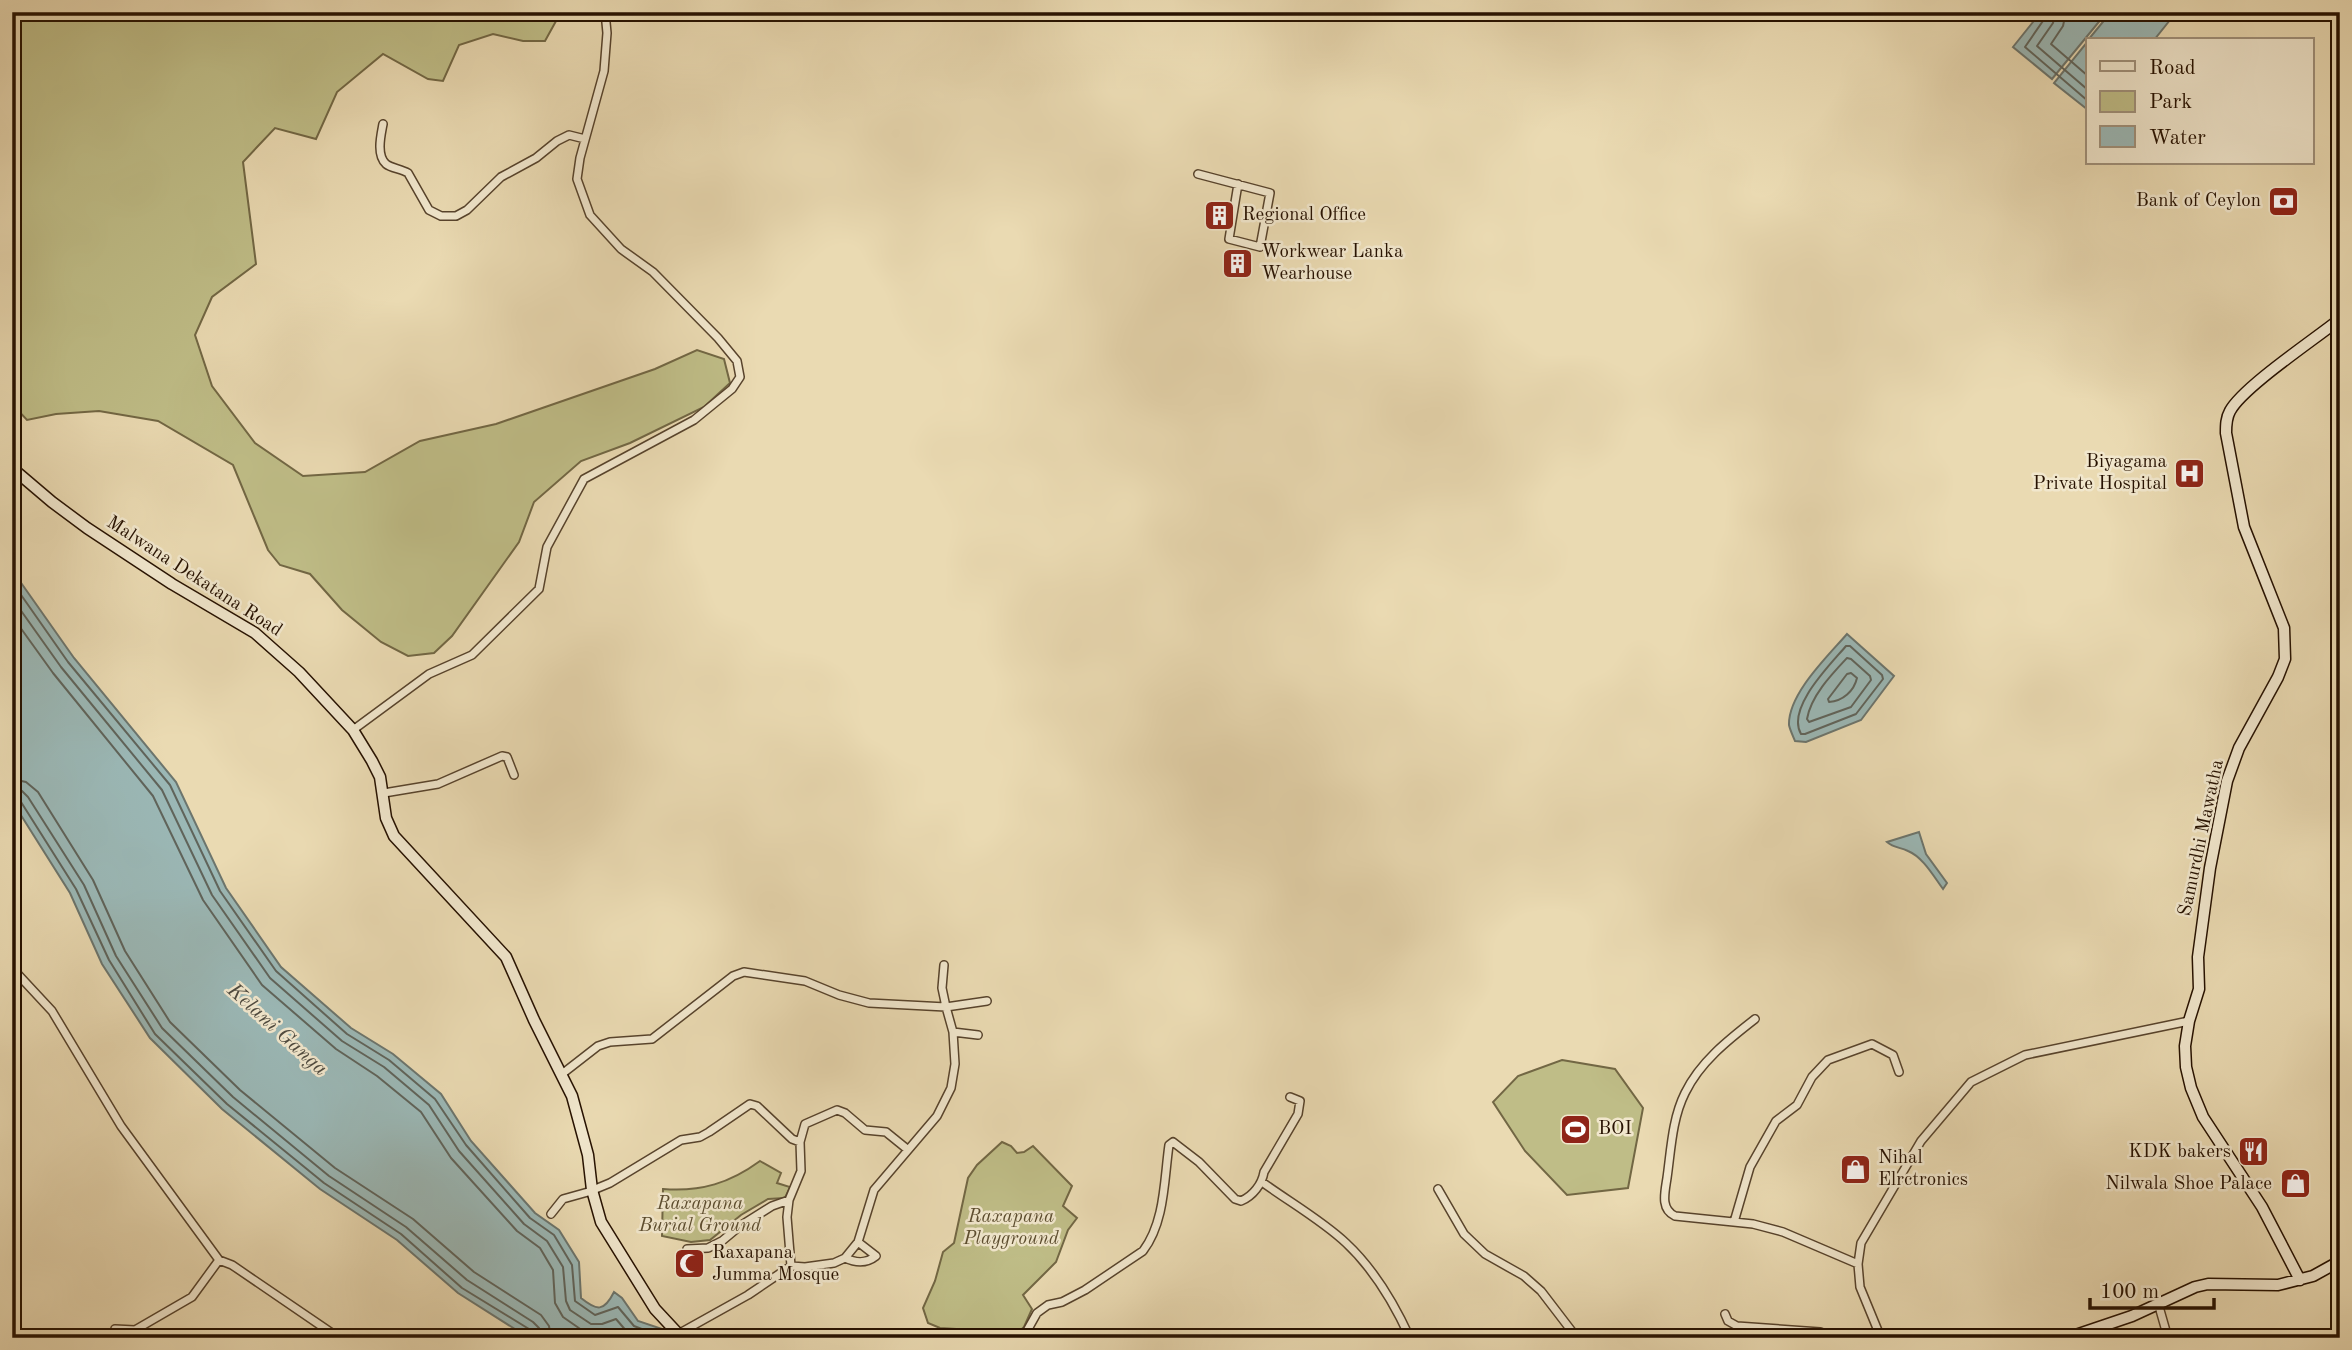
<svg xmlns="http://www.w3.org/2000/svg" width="2352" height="1350" font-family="'Old Standard TT',serif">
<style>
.green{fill:#bfbd87;stroke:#726744;stroke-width:2}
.water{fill:#9bb8b6;stroke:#6c756d;stroke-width:2}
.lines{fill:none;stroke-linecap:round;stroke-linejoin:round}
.shore{stroke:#60645b;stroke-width:2}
.street-casing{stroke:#57432c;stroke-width:10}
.secondary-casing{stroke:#261100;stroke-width:13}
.street{stroke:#f1e7cd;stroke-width:7}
.secondary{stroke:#f1e7cd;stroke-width:10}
.labels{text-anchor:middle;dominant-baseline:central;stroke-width:5;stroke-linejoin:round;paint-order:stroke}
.poi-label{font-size:19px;fill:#261100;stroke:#f1e7cd;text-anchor:start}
.street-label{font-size:19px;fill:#261100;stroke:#f1e7cd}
.park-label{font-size:19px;font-style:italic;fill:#5c4d2f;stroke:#f1e7cd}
.water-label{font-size:21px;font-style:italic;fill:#4f4b40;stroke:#f1e7cd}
</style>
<rect width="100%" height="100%" fill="#eadab2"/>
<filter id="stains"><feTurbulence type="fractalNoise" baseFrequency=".00286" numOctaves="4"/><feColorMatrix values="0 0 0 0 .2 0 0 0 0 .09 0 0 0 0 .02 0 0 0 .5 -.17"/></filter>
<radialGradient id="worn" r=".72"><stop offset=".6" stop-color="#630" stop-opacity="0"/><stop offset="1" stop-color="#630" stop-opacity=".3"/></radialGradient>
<path class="green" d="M 12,12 L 561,12 L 545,41 L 523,41 L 493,34 L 459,45 L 443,81 L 428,79 L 383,54 L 337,92 L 316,139 L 275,128 L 243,162 L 256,264 L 212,297 L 195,335 L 212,386 L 255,443 L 303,476 L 365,472 L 420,441 L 496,424 L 655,369 L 697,350 L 724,359 L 730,383 L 704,407 L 630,443 L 581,461 L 534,502 L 519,542 L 452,636 L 434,653 L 408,656 L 381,642 L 342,610 L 310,574 L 280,565 L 268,550 L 233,465 L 158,421 L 99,411 L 56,414 L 27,420 L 12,404 L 17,360 L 12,355 Z
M 1562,1060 L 1615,1069 L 1643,1108 L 1628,1188 L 1567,1195 L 1525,1151 L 1493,1102 L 1518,1076 Z
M 1002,1142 L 1011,1146 L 1017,1153 L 1024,1152 L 1033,1146 L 1072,1186 L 1063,1206 L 1077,1218 L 1068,1230 L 1056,1262 L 1023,1295 L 1032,1309 L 1024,1327 L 1013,1338 L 1005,1332 L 940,1328 L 928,1323 L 923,1308 L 935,1281 L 943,1252 L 954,1243 L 968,1178 L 977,1165 Z
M 760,1161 L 781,1173 L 777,1183 L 790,1187 L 785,1198 L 768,1199 L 741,1215 L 710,1240 L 691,1242 L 662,1236 L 663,1189 C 701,1192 730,1183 760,1161 Z"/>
<path class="water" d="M 2041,12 L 2107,12 L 2052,79 L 2013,47 Z
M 2111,12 L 2170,12 L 2174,15 L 2154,40 L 2088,40 Z
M 2088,41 L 2088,110 L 2054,83 Z
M 12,570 L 74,658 L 176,782 L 226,888 L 281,967 L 351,1028 L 393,1054 L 441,1094 L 471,1141 L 535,1213 L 559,1230 L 579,1262 L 581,1298 C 597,1311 604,1312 614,1292 L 622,1298 L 638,1321 L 671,1332 L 673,1338 L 529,1338 L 458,1293 L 397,1240 L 320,1189 L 222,1109 L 150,1038 L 102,964 L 70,893 L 12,801 Z
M 1847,634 L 1894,676 L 1861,720 L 1806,742 L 1795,741 C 1793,736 1790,730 1789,725 C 1788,694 1828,656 1847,634 Z
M 1919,832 L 1926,854 L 1947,883 L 1943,889 C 1934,877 1923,857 1908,851 C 1900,847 1894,848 1887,842 Z"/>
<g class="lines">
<path class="shore" d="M 2046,12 L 2045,18 L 2025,47 L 2088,101
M 2055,12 L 2053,23 L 2037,46 L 2088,90
M 2066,12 L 2063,26 L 2051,44 L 2088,76
M 12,582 L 68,662 L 170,785 L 220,891 L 276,971 L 347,1034 L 389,1060 L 435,1099 L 466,1145 L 530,1218 L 554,1235 L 572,1265 L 575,1301 L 595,1315 L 618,1307 L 634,1326 L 665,1338
M 12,598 L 61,667 L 162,790 L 212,895 L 270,978 L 342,1041 L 384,1067 L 429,1105 L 459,1151 L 524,1224 L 547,1241 L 563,1267 L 566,1301 L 570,1310 L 591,1324 L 602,1324 L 616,1319 L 628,1333 L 639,1338
M 12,616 L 53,673 L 153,796 L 203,900 L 262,985 L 336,1049 L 377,1076 L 421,1112 L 451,1158 L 517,1231 L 540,1248 L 553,1270 L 555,1303 L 563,1317 L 586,1333 L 600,1335 L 612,1332 L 618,1338
M 1846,646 L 1850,646 L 1882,675 L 1883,679 L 1856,714 L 1805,734 L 1801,734 C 1786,708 1830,665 1846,646 Z
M 1847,658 L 1851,659 L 1870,676 L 1871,680 L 1851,707 L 1809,722 L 1807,719 C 1811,696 1831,675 1847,658 Z
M 1851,673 L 1857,678 C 1854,691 1843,701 1829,702 L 1828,699 L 1847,674 Z
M 12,779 L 26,782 L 38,792 L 93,880 L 125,951 L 170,1022 L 240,1090 L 335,1168 L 413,1219 L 474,1272 L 541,1315 L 549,1326 L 551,1338
M 12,789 L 22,791 L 28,797 L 84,885 L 116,956 L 162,1028 L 233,1097 L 329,1176 L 406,1227 L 467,1280 L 533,1322 L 539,1328 L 540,1338
M 12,798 L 21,802 L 76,889 L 109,960 L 155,1034 L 227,1104 L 324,1183 L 401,1234 L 462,1288 L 529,1329 L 532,1338"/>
<defs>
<path id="street" d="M 383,124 C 381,135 376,155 386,164 C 391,168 401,169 408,173 L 429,210 L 441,216 L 456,216 L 467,210 L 501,177 L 536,158 L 557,141 L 569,135 L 585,139
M 1198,174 L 1270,193 L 1260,247 L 1229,239 L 1238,184
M 353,730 L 429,674 L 472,655 L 539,589 L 547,547 L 584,479 L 694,420 L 732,389 L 740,377 L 737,361 L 718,338 L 653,272 L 621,249 L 590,215 L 577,179 L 580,158 L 604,71 L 607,33 L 605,12
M 384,793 L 438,784 L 502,756 L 507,757 L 514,775
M 944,965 L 942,988 L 946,1007 L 987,1001
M 12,968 L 52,1011 L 121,1126 L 219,1260
M 1755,1019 C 1728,1040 1700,1062 1685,1093 C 1672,1119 1671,1150 1667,1178 C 1665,1192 1660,1209 1675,1216 L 1753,1224 L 1783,1232 L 1858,1264
M 953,1032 L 978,1035
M 562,1074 L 598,1046 L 610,1042 L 652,1039 L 733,976 L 744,972 L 805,981 L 839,995 L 869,1003 L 946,1007 L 953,1032 L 955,1064 L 951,1088 L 937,1116 L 874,1190 L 858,1242 L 845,1258 L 834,1263 L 805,1267 L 791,1266 L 748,1295 L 678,1334
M 1262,1182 C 1288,1201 1323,1221 1346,1243 C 1375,1270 1394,1303 1410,1338
M 1438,1189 L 1464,1234 L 1485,1254 L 1524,1276 L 1541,1291 L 1577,1338
M 551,1214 L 563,1199 L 588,1192 L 610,1183 L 681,1140 L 700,1137 L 709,1132 L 750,1104 L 757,1106 L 792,1139 L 800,1142
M 1734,1222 L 1750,1167 L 1776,1121 L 1797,1105 L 1812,1077 L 1828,1060 L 1872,1044 L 1893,1055 L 1899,1072
M 687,1249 L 708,1248 L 722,1241 L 740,1226 L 772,1206 L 789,1200
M 845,1258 C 856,1263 866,1264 876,1256 L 858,1242
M 791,1266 L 787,1217 L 789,1200 L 801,1171 L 800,1142 L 805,1124 L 837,1110 L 845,1113 L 865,1130 L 886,1132 L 907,1149
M 2158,1303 L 2168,1338
M 1725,1314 L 1728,1321 L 1737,1326 L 1820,1332 L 1835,1338
M 115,1329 L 135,1330 L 192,1297 L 219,1260 L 232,1265 L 339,1338
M 312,1338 L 324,1329
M 1023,1338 L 1037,1313 L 1048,1305 L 1062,1302 L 1085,1290 L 1143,1251 C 1165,1222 1164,1180 1169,1145 L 1173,1142 L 1199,1162 L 1235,1199 L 1241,1201 C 1253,1196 1262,1184 1264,1172 L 1298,1114 L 1300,1101 L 1290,1097
M 1881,1338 L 1860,1287 L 1858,1264 L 1861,1243 L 1921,1141 L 1971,1082 L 2025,1055 L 2189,1021"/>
<path id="secondary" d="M 12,468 L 52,502 L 87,528 L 172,584 L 255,633 L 299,672 L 353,730 L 372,761 L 380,777 L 386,818 L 394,836 L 506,957 L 534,1020 L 572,1096 L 588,1155 L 592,1190 L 601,1222 L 655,1309 L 682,1338
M 2300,1280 L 2262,1207 L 2203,1117 L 2191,1088 L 2186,1067 L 2185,1046 L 2189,1021 L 2199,989 L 2198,957 L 2210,868 L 2227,781 L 2239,748 L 2278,677 L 2285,659 L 2284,628 L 2244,527 L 2226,433 C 2226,425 2226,418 2230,411 C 2243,387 2315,339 2340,319
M 2067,1338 L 2132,1316 L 2195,1287 L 2208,1284 L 2278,1285 L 2313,1276 L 2340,1261"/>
</defs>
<use href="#street" class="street-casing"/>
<use href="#secondary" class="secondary-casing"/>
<use href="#street" class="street"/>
<use href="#secondary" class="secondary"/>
</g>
<defs>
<symbol id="bank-square" viewBox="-11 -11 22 22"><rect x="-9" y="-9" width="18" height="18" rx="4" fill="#8f2418" stroke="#f1e7cd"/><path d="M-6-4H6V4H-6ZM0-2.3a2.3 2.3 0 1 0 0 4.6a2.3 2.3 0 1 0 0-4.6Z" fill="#fff"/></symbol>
<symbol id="building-square" viewBox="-11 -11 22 22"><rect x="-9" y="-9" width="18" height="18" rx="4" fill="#8f2418" stroke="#f1e7cd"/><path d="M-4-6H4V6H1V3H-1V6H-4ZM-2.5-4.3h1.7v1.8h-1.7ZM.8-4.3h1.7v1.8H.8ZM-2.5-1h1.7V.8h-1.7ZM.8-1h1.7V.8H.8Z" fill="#fff"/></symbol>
<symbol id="hospital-square" viewBox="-11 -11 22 22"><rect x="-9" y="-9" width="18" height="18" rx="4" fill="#8f2418" stroke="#f1e7cd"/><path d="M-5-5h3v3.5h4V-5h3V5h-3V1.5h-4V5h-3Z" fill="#fff"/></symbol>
<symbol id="stadium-square" viewBox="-11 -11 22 22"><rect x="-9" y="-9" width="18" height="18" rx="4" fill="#8f2418" stroke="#f1e7cd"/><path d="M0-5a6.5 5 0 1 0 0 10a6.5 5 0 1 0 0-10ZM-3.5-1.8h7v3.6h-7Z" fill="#fff"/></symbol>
<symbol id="restaurant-square" viewBox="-11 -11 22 22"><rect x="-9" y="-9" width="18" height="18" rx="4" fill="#8f2418" stroke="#f1e7cd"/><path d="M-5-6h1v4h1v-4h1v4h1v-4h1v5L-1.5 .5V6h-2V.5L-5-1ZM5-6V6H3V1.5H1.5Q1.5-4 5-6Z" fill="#fff"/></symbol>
<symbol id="shop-square" viewBox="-11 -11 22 22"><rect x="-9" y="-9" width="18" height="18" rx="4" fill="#8f2418" stroke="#f1e7cd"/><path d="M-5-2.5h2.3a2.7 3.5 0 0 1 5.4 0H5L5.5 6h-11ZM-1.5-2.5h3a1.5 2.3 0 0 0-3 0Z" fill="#fff"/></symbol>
<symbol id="mosque-square" viewBox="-11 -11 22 22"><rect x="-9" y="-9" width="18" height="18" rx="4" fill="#8f2418" stroke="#f1e7cd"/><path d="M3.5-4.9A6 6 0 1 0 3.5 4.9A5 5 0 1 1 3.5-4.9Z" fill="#fff"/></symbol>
</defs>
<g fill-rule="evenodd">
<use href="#bank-square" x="2266" y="184" width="35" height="35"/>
<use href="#building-square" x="1202" y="198" width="35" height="35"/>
<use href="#building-square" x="1220" y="246" width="35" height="35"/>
<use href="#hospital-square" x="2172" y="456" width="35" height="35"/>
<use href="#stadium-square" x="1558" y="1112" width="35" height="35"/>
<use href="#restaurant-square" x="2236" y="1134" width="35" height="35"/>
<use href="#shop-square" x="1838" y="1152" width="35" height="35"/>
<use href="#shop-square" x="2278" y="1166" width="35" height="35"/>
<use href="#mosque-square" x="672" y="1246" width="35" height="35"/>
</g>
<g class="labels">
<g class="poi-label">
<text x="2261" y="201" text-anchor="end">Bank of Ceylon</text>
<text x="1242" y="215">Regional Office</text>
<text x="1261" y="252">Workwear Lanka<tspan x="1261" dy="22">Wearhouse</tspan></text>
<text x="2167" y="462" text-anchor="end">Biyagama<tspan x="2167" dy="22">Private Hospital</tspan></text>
<text x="1598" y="1129">BOI</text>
<text x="2231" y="1152" text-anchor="end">KDK bakers</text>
<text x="1878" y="1158">Nihal<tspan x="1878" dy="22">Elrctronics</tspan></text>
<text x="2272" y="1184" text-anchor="end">Nilwala Shoe Palace</text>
<text x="712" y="1253">Raxapana<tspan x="712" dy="22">Jumma Mosque</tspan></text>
</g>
<g class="street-label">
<text transform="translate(194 577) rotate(33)">Malwana Dekatana Road</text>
<text transform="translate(2202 838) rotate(-78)">Samurdhi Mawatha</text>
</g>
<g class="park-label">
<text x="700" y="1204">Raxapana<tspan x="700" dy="22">Burial Ground</tspan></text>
<text x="1011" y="1217">Raxapana<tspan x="1011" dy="22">Playground</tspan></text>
</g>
<g class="water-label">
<text transform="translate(277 1030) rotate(42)">Kelani Ganga</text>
</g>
</g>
<rect width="2352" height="1350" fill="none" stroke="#eadab2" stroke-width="42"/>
<rect x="14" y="14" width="2324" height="1322" fill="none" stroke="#261100" stroke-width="3.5"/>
<rect x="21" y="21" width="2310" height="1308" fill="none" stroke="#261100" stroke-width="2"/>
<rect x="2086" y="38" width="228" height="126" fill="#f1e7cd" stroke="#a0917b" stroke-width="2"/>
<rect x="2100" y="61" width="35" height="10" fill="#f1e7cd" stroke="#a0917b" stroke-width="2"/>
<text x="2149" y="74" font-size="21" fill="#261100">Road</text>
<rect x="2100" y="91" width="35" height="21" fill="#bfbd87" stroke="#a0917b" stroke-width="2"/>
<text x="2149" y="108" font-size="21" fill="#261100">Park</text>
<rect x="2100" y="126" width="35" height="21" fill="#9bb8b6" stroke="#a0917b" stroke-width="2"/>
<text x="2149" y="144" font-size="21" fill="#261100">Water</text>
<path d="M2090 1298v10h124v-10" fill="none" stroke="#261100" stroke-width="3.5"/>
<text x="2100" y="1298" font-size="21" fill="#261100" stroke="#f1e7cd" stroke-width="5" paint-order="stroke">100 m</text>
<rect width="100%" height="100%" filter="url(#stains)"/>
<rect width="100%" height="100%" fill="url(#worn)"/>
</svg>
